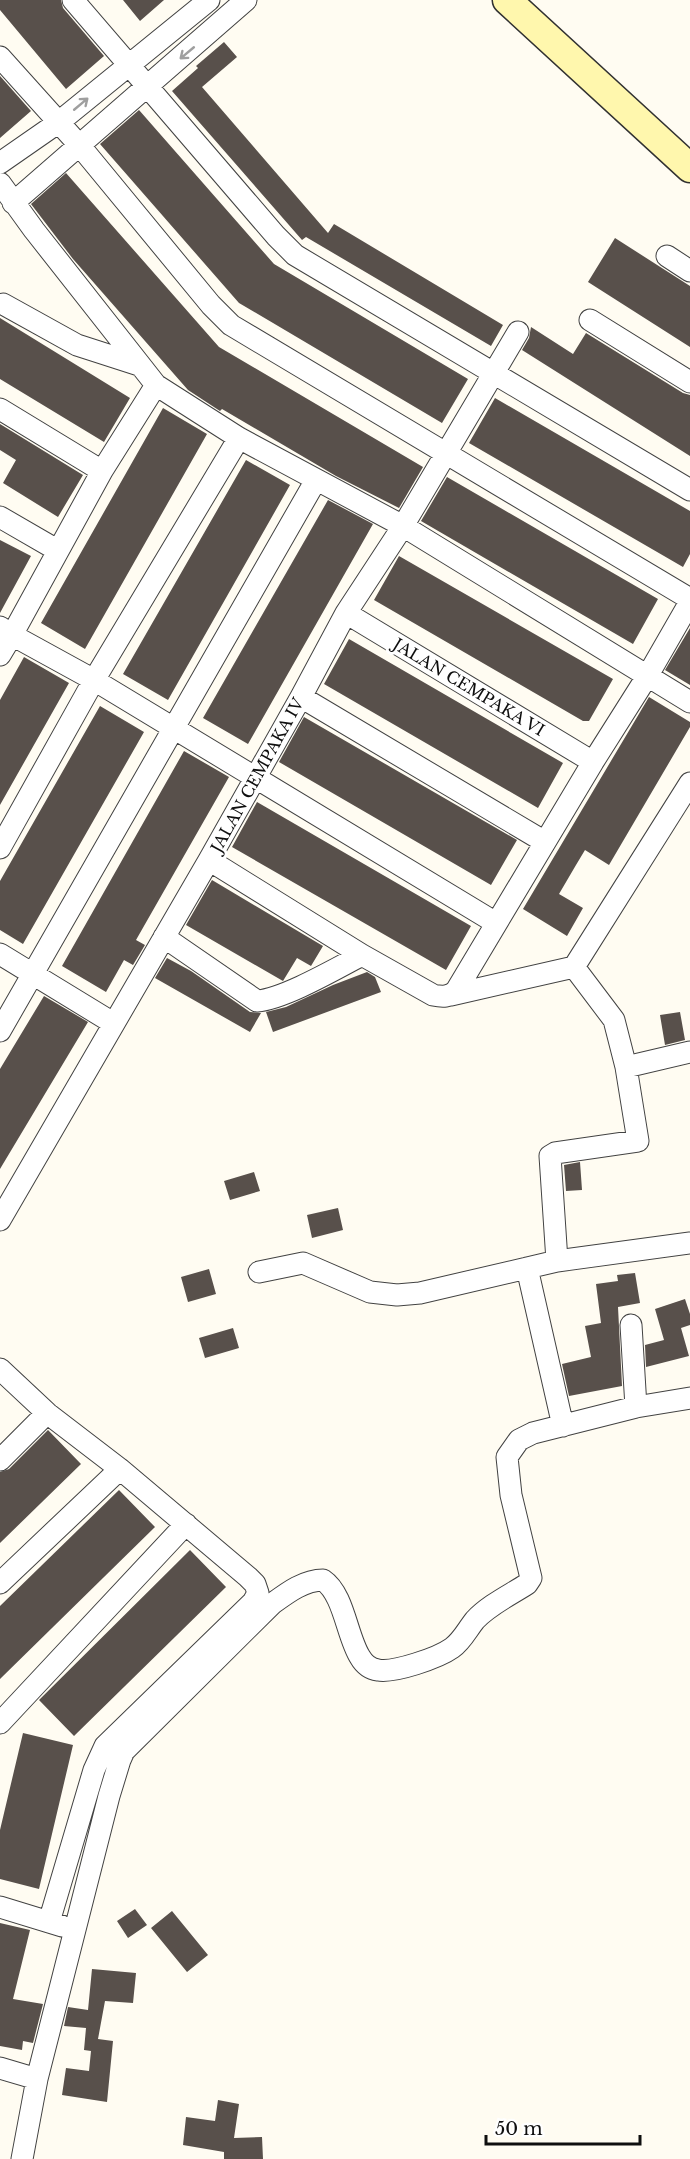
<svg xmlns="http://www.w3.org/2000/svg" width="690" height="2159" font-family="'Libre Baskerville',serif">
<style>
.building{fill:#58504b}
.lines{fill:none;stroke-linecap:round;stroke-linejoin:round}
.street-casing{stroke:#424242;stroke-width:23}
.secondary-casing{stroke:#313131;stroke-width:31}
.street{stroke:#fff;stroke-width:21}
.secondary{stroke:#fff7ad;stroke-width:28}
.oneway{stroke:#9f9f9f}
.labels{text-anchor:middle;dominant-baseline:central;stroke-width:6;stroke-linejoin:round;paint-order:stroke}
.street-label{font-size:16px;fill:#0f0f0f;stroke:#fff}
</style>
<rect width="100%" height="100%" fill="#fffcf2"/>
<path class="building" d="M 0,0 L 61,0 L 63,8 L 104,56 L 66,89 L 0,10 Z
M 123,0 L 164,0 L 140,21 Z
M 224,42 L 237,57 L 202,87 L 328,233 L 334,224 L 503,325 L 491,346 L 306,237 L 302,240 L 172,91 L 198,68 L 196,66 Z
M 0,76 L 31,111 L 0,138 Z
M 139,110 L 274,264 L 468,379 L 442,423 L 239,303 L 100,144 Z
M 66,173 L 219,347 L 423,467 L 399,508 L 336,476 L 222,409 L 220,411 L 188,390 L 73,259 L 31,204 Z
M 615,238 L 690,286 L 690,347 L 588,282 Z
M 0,318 L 130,398 L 104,442 L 0,379 Z
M 531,327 L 573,354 L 586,333 L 683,393 L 690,395 L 690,456 L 522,350 L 529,338 Z
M 495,398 L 690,511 L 690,554 L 683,567 L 469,443 Z
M 163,408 L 207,434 L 85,649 L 41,623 Z
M 0,424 L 83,475 L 58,517 L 3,483 L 16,460 L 0,450 Z
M 246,460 L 290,485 L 168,700 L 123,674 Z
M 447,477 L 658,599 L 633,644 L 421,521 Z
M 328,500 L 373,524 L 248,744 L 203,718 Z
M 0,540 L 31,556 L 0,613 Z
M 399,556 L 613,679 L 589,721 L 583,721 L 374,600 Z
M 690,628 L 690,685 L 665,670 Z
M 349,639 L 563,763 L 538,808 L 324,684 Z
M 24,657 L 69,683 L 0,805 L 0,700 Z
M 649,697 L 690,722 L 690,727 L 609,865 L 585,850 L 576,865 L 559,894 L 583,908 L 567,936 L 523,909 Z
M 100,706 L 144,732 L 23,944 L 0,930 L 0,881 Z
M 304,717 L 517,840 L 491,885 L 279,762 Z
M 184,751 L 229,777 L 136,940 L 145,945 L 133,965 L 124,960 L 106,992 L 62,966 Z
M 257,802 L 471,926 L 446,970 L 232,847 Z
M 212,880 L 323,946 L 311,966 L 297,958 L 283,981 L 186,925 Z
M 167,958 L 191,971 L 250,1012 L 261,1013 L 250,1032 L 155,978 Z
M 367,972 L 375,977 L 381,992 L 273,1032 L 266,1012 L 286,1007 L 333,985 Z
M 44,996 L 88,1022 L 0,1169 L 0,1069 Z
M 680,1012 L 685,1040 L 665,1045 L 660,1015 Z
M 580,1162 L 582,1190 L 566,1191 L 564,1165 Z
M 254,1172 L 260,1191 L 230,1200 L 224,1181 Z
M 338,1208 L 343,1230 L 312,1238 L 307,1215 Z
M 209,1269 L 216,1294 L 188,1302 L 181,1277 Z
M 635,1273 L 640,1303 L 618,1307 L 622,1386 L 569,1396 L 562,1364 L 591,1357 L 585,1326 L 601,1323 L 596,1284 L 618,1281 L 617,1275 Z
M 685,1299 L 690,1314 L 690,1325 L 681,1328 L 689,1356 L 646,1367 L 645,1345 L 664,1340 L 655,1309 Z
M 233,1328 L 239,1348 L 205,1358 L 199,1338 Z
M 48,1430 L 81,1464 L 0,1543 L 0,1472 L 9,1469 Z
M 119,1490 L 155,1527 L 0,1679 L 0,1606 Z
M 190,1550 L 226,1587 L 74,1736 L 39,1700 Z
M 23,1733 L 73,1745 L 39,1889 L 0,1879 L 0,1830 Z
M 135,1909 L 147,1925 L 128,1938 L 117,1921 Z
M 172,1911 L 208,1955 L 187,1972 L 151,1928 Z
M 0,1923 L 30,1930 L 13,1999 L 43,2004 L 33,2043 L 23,2041 L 22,2050 L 0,2046 Z
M 92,1969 L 136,1973 L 133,2003 L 105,2001 L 98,2039 L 113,2041 L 107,2102 L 62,2095 L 66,2068 L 89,2071 L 91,2051 L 84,2050 L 86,2028 L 64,2026 L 68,2007 L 88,2010 Z
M 218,2100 L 239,2104 L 234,2138 L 262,2137 L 263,2159 L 224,2159 L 224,2152 L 183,2145 L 186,2117 L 215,2121 Z"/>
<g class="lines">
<defs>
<path id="street" d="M 73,0 L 276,236 L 295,255 L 690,490
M 0,57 L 80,146 L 211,305 L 231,325 L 690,599
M 0,163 L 59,122 L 209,0
M 0,183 L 34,230 L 156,385 L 239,438 L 403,526 L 690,702
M 13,203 L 246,0
M 667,256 L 690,271
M 3,304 L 77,345 L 139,365
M 590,320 L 690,382
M 156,385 L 102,471 L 12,635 L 94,680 L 496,923
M 0,409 L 102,471
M 0,517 L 57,550
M 346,613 L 593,762
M 0,627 L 12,635 L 0,655
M 301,697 L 545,842
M 0,848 L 94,680 L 239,438
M 209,860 L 362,955 L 433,995 C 443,997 449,997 456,991 L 593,762 L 648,675 L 690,602
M 164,937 L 257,1001 C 284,999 337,968 362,955
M 0,954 L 113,1023
M 574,967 L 690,783
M 451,995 L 574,967 L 614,1020 L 626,1067 L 638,1141 L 555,1153 L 550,1156 L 557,1261 L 690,1243
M 0,1031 L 316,480
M 626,1067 L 690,1052
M 0,1220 L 209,860 L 301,697 L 346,613 L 403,526 L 518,332
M 527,1268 L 563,1426
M 259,1272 L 303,1263 L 370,1292 L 397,1295 L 420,1293 L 557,1261
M 631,1325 L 636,1407
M 0,1369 L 47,1413 L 120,1469 L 248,1577 L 255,1584 L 258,1593 L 253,1602 L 105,1746 L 94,1770 L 49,1922
M 0,1460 L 47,1413
M 0,1583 L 120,1469
M 0,1723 L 186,1524
M 0,1907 L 62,1926
M 0,2068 L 37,2079
M 22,2159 L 37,2079 L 109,1796 L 120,1760 L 124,1751 L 272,1604 C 287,1593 304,1580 323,1580 C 344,1594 347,1637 360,1657 C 364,1664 370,1669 378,1670 C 394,1673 438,1658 452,1648 C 462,1641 467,1630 475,1620 C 489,1605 510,1595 527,1584 L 531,1578 L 511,1495 L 507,1457 L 519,1440 L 533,1433 L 636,1407 L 690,1398"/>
<path id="secondary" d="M 507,0 L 690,168"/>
</defs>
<use href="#street" class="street-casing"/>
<use href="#secondary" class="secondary-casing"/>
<use href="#street" class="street"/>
<use href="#secondary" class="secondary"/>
</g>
<defs><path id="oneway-shaft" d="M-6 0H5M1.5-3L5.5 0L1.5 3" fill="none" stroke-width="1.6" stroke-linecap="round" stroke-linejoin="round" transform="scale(1.5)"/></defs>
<g class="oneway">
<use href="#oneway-shaft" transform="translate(187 53) rotate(140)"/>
<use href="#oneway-shaft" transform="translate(81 104) rotate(-40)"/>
</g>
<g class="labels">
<g class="street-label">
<text transform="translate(469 687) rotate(31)">JALAN CEMPAKA VI</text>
<text transform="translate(257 775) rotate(-61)">JALAN CEMPAKA IV</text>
</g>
</g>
<path d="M486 2135v9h154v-9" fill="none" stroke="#0f0f0f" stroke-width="3"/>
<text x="495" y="2135" font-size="18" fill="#0f0f0f" stroke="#ffffff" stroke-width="4.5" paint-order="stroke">50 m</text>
</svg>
